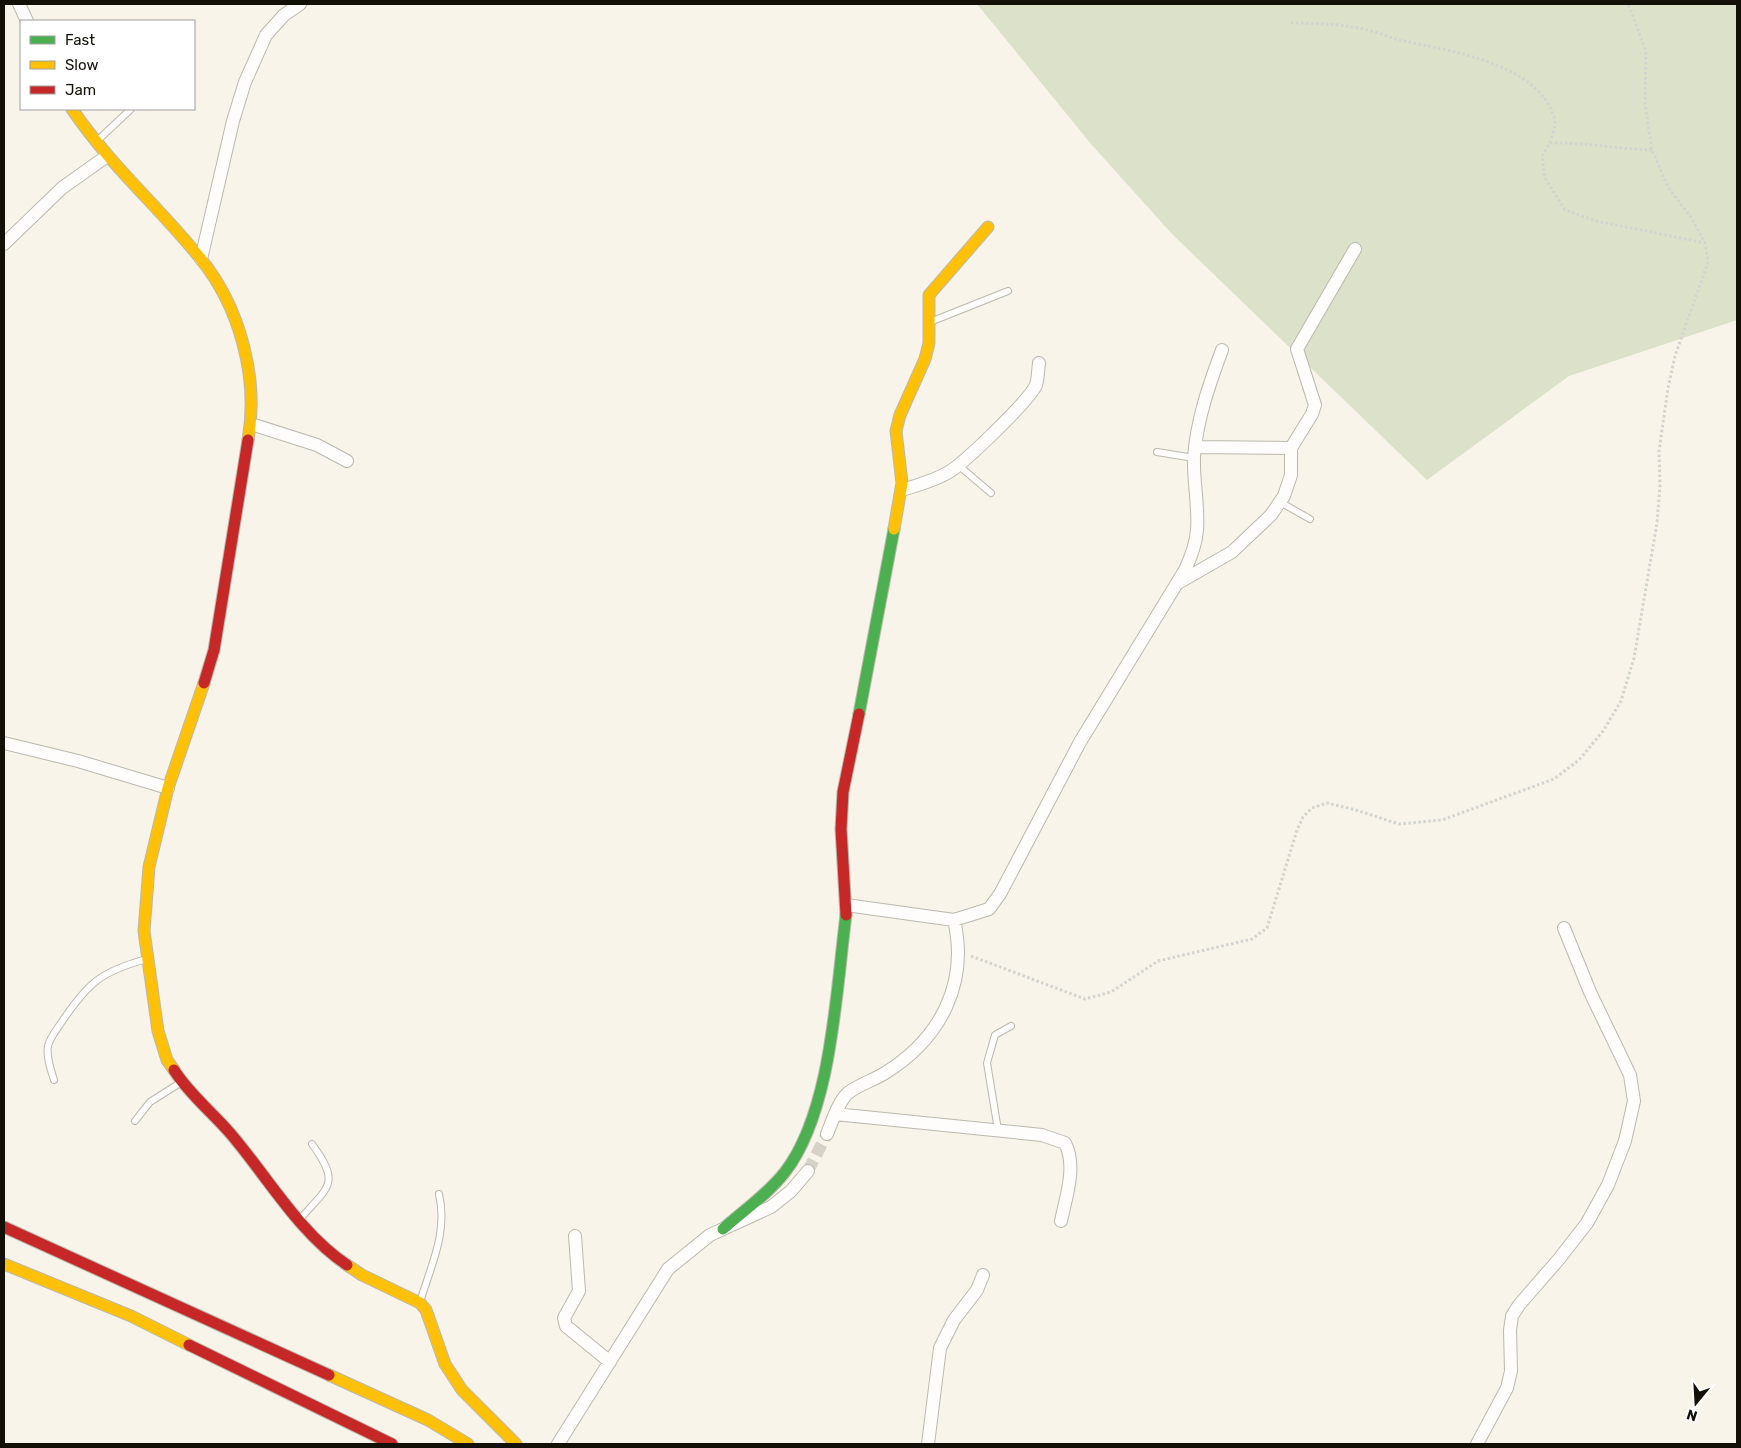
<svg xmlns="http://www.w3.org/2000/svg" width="1741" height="1448" font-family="Rubik,sans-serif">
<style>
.green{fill:#dbe2c9}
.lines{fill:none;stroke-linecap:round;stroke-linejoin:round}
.street-tunnel{stroke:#d6d2c7;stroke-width:12;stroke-dasharray:12 6;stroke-linecap:butt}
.lane-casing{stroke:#bbb8ae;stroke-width:8}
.street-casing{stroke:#bbb8ae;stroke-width:14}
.fast-casing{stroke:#bbb8ae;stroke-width:13}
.slow-casing{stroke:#bbb8ae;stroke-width:13}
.jam-casing{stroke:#bbb8ae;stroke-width:13}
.path{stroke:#d3d3d0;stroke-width:3;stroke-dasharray:2.5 2.5;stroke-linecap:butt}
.lane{stroke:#fefdfc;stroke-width:6}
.street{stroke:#fefdfc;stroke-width:12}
.fast{stroke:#4caf50;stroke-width:11}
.slow{stroke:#ffc107;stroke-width:11}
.jam{stroke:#c62828;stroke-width:11}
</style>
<rect width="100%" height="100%" fill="#f8f4e9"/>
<path class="green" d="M 977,4 L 1737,4 L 1737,320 L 1569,376 L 1427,480 L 1172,234 L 1091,144 Z"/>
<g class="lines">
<path class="street-tunnel" d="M 808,1171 L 827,1134"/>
<defs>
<path id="lane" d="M 97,141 L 131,109
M 930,322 L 1008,291
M 1157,452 L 1194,458
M 958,465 L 991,493
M 1280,502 L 1310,519
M 54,1080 C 51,1070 46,1057 48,1046 C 50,1037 58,1028 63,1020 C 89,982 102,971 147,959
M 135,1121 L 150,1102 L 180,1083
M 998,1130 L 987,1063 L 995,1035 L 1011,1026
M 300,1219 C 329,1186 341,1184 312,1144
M 420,1302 C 431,1265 448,1233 439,1194"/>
<path id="street" d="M 19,4 L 27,21
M 4,244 L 62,188 L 107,156
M 201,259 L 233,121 L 245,82 L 266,35 L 284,15 L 300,4
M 251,424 L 317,445 L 347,461
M 1195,447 L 1291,448
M 902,490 C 918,485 934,481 949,472 C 964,463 1029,401 1036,385 C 1038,379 1038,370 1039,363
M 1178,583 L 1232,552 L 1271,515 L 1284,496 L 1291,475 L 1291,448 L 1312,414 L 1315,405 L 1297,349 L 1355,249
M 4,743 L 78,761 L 168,788
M 846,905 L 954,920 L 989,909 L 1000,894 L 1080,742 L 1185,570 C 1191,557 1196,544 1197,530 C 1199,506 1193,481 1194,457 C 1197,419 1209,385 1222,350
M 835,1114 L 1042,1135 L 1065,1143 C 1077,1166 1066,1197 1061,1221
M 827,1134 C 832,1122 838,1102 848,1093 C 858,1085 874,1080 885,1073 C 940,1039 969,984 954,920
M 575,1236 L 579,1291 L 564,1318 L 566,1326 L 610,1362
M 558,1444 L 668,1269 L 710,1235 L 771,1207 L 791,1191 L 808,1171
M 928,1444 L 940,1348 L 954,1320 L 977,1290 L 983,1275
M 1477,1444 L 1507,1388 L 1511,1371 L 1510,1330 L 1512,1316 L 1519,1305 L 1559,1259 L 1587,1223 L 1608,1185 L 1625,1141 L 1634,1101 L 1630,1075 L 1590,992 L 1564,928"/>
<path id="fast" d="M 859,714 L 894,529
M 723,1229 C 743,1211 768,1194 785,1172 C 832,1111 836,991 846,915"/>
<path id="slow" d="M 72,109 C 109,164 159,207 200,258 C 240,307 259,378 248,440
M 894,529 L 902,483 L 896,431 L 900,415 L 925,359 L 929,343 L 929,295 L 988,227
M 174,1070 L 167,1060 L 158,1031 L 144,931 L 149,867 L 168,788 L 204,683
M 4,1264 L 131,1316 L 189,1345
M 347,1265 L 362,1275 L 420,1303 L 426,1310 L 445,1364 L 462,1390 L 516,1444
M 329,1375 L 428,1420 L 468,1444"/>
<path id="jam" d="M 204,683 L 214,650 L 248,440
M 846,915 L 841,829 L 843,792 L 859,714
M 174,1070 C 189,1094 212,1112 230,1133 C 267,1176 299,1233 347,1265
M 4,1227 L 329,1375
M 189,1345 L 392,1444"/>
</defs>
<use href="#lane" class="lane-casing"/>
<use href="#street" class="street-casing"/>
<use href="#fast" class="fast-casing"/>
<use href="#slow" class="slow-casing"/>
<use href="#jam" class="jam-casing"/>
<path class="path" d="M 1291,23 C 1317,23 1345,24 1371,31 C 1382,33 1393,39 1404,41 C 1451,51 1542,64 1555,121 C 1556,127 1551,137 1550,143
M 1652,150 C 1618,149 1584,142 1550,143 L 1542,156 L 1545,178 L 1565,210 L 1596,221 L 1705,243
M 971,956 L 1085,999 L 1111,992 L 1158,961 L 1252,939 L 1267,928 L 1297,830 L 1303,817 L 1312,808 L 1327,803 L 1356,810 L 1399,824 L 1442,820 L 1554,779 L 1579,760 L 1603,731 L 1621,701 L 1634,658 L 1657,523 L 1660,485 L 1659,451 L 1668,388 L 1675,356 L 1708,262 L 1705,243 L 1692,219 L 1668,187 L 1652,150 L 1645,103 L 1646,51 L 1628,4"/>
<use href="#lane" class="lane"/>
<use href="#street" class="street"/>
<use href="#fast" class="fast"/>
<use href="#slow" class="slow"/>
<use href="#jam" class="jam"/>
</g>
<rect width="1741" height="1448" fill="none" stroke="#121007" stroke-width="10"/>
<rect x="20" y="20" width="175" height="90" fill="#ffffff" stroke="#a09f9c"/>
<rect x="30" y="36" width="25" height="8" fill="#4caf50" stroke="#a09f9c"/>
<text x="65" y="45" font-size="15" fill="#121007">Fast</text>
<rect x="30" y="61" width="25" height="8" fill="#ffc107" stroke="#a09f9c"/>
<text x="65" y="70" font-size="15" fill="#121007">Slow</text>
<rect x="30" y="86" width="25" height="8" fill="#c62828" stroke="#a09f9c"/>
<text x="65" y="95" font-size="15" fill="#121007">Jam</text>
<g transform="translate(1696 1403) rotate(198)" stroke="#ffffff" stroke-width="4" paint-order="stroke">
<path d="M0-4L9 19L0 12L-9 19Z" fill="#121007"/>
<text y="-8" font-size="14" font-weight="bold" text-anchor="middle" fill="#121007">N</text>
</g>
</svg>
